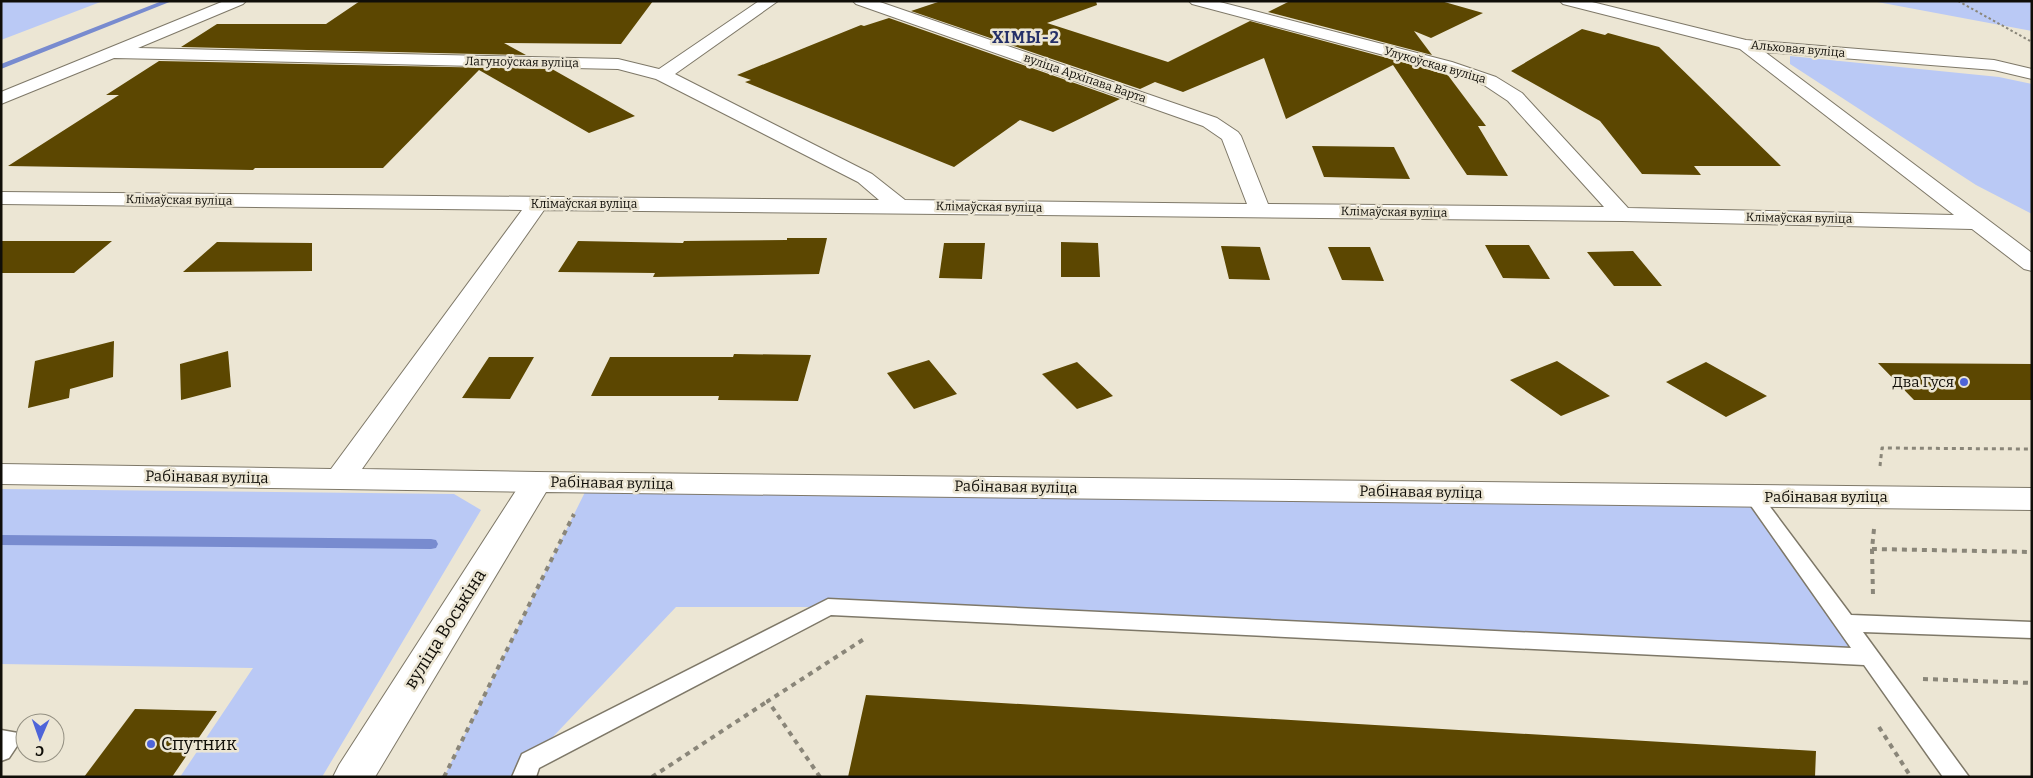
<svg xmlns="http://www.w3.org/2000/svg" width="2033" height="778" font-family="Bitter,serif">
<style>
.green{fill:#bac9f5}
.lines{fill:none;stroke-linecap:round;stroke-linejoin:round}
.stream{fill:#788bcf;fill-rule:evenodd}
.building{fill:#5c4701}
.service-casing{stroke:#7e7868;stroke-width:3}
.minor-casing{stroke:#7e7868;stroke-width:2}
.tertiary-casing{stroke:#7e7868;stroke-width:2}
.path-far2{stroke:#8a8679;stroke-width:2;stroke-dasharray:2.5 2.5;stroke-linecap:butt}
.path-far1{stroke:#8a8679;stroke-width:3;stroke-dasharray:4 4;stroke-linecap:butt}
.path{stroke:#8a8679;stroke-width:4;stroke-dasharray:5 5;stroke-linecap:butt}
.service{fill:#fff;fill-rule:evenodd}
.minor{fill:#fff;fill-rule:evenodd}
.tertiary{fill:#fff;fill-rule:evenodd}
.poi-dot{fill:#4e64d9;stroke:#ece6d4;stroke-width:2}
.labels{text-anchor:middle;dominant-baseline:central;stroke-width:5;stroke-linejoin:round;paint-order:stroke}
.far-street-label{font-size:12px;fill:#100e08;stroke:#ece6d4}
.poi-label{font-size:15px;fill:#100e08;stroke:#ece6d4;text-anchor:end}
.street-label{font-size:15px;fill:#100e08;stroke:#ece6d4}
.far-district-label{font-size:16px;font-weight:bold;letter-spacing:1px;fill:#242f68;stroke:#ece6d4}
.near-street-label{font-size:18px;fill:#100e08;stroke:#ece6d4}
.near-poi-label{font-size:18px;fill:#100e08;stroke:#ece6d4;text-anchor:start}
</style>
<rect width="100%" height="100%" fill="#ece6d4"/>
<path class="green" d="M 1,1 L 103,1 L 1,40 Z
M 1872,1 L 2032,1 L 2032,31 Z
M 1790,56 L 1999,77 L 2032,84 L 2032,214 L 1976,185 L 1790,64 Z
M 590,482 L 1753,496 L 1870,657 L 828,607 L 676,607 L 530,761 L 524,777 L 444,777 Z
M 1,489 L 454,494 L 481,510 L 322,777 L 180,777 L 253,668 L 1,664 Z"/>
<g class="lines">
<path class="stream" d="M 162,1 L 172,1 L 1,69 L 1,64 Z
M 1,535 L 431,539 L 436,540 L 438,544 L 436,548 L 431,549 L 1,545 Z"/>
</g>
<path class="building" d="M 360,1 L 653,1 L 621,44 L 504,43 L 526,55 L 181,47 L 217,24 L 326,24 Z
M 941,1 L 1096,1 L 1097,5 L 1047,23 L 1168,62 L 1250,21 L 1439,72 L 1447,74 L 1486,126 L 1478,126 L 1508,176 L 1467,175 L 1393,65 L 1286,119 L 1264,58 L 1183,92 L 1155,82 L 1140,89 L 911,11 Z
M 1290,1 L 1441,1 L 1483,13 L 1431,38 L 1414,31 L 1432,55 L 1268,12 Z
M 889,18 L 1120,99 L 1053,132 L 1020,120 L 954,167 L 745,82 L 751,80 L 737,75 L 861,25 L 864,26 Z
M 1582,29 L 1605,35 L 1608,33 L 1659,47 L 1781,166 L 1694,166 L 1701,175 L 1642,174 L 1600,121 L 1511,71 Z
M 159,61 L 552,69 L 635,116 L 589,133 L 479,70 L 383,168 L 255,168 L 253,170 L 8,166 L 119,95 L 106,95 Z
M 1312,146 L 1394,147 L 1410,179 L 1324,177 Z
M 787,238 L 827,238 L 819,274 L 653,277 L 655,273 L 558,272 L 578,241 L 683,243 L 684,241 L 787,240 Z
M 1,241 L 112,241 L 74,273 L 1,273 Z
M 217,242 L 312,243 L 312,271 L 183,272 Z
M 1061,242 L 1098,243 L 1100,277 L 1061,277 Z
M 944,243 L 985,243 L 982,279 L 939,278 Z
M 1485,245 L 1529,245 L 1550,279 L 1503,278 Z
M 1221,246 L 1260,247 L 1270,280 L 1229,279 Z
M 1328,247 L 1370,247 L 1384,281 L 1342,280 Z
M 1633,251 L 1662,286 L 1614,286 L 1587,252 Z
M 114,341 L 113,377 L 70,389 L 69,398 L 28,408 L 35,361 Z
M 228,351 L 231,387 L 181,400 L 180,364 Z
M 734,354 L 811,355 L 798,401 L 718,400 L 719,396 L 591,396 L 610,357 L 733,357 Z
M 489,357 L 534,357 L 510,399 L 462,398 Z
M 929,360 L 957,394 L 914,409 L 887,373 Z
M 1557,361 L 1610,396 L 1561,416 L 1510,380 Z
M 1077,362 L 1113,396 L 1077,409 L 1042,374 Z
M 1706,362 L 1767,396 L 1726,417 L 1666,382 Z
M 1878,363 L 2032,364 L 2032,400 L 1914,400 Z
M 866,695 L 1816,751 L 1815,777 L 848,777 Z
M 135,709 L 217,711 L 172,777 L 84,777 Z"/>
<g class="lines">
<defs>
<path id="service" d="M 1753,490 L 1759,492 L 1851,615 L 2032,622 L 2032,638 L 1863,632 L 1969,777 L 1943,777 L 1864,665 L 831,615 L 539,768 L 536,777 L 512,777 L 522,754 L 828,599 L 1851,648 L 1747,500 L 1744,496 L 1747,492 Z
M 1,730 L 18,733 L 21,740 L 9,758 L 1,761 Z"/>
<path id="minor" d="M 224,1 L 246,1 L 243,4 L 138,48 L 618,59 L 659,69 L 759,1 L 778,1 L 675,74 L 872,174 L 905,200 L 1247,204 L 1222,139 L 1203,126 L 856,4 L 853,1 L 877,1 L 1217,118 L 1238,132 L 1241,136 L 1268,204 L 1604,207 L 1508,101 L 1484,85 L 1440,70 L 1192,4 L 1189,1 L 1216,1 L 1452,62 L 1496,77 L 1522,93 L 1628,208 L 1954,215 L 1740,49 L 1563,4 L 1560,1 L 1588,1 L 1746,40 L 1994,60 L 2032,69 L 2032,79 L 1994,70 L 1765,52 L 2032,253 L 2032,271 L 2024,269 L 1972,229 L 1622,221 L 544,210 L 362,469 L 537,472 L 548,475 L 552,482 L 548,489 L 537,492 L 1,484 L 1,464 L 331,469 L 522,210 L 1,204 L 1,192 L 879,200 L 858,182 L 656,79 L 618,69 L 114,58 L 1,104 L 1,92 Z"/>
<path id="tertiary" d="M 537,472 L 2032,488 L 2032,510 L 546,492 L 375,777 L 333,777 L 339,765 L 526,475 Z"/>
</defs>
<use href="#service" class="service-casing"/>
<use href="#minor" class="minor-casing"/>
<use href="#tertiary" class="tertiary-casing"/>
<path class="path-far2" d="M 1958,1 L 2032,42"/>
<path class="path-far1" d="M 1880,466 L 1882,448 L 2032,449"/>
<path class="path" d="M 1874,529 L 1872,549 L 2032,552
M 1872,549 L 1873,596
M 1923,679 L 2032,683
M 1879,727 L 1911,777
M 444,777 L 574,514
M 652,777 L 768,701
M 820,777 L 768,701 L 864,639"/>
<use href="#service" class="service"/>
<use href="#minor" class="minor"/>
<use href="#tertiary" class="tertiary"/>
</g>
<g class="poi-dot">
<circle cx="1964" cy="382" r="5"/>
<circle cx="151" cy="744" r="5"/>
</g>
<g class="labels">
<g class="far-street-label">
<text transform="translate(1798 49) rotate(5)">Альховая вуліца</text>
<text transform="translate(522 62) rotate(1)">Лагуноўская вуліца</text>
<text transform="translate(1435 65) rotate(16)">Улукоўская вуліца</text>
<text transform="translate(1085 78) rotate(19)">вуліца Архіпава Варта</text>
<text transform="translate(179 200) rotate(1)">Клімаўская вуліца</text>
<text x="584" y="204">Клімаўская вуліца</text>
<text transform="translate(989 207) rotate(1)">Клімаўская вуліца</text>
<text transform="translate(1394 212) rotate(1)">Клімаўская вуліца</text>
<text transform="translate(1799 218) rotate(1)">Клімаўская вуліца</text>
</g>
<g class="poi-label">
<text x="1954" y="382">Два Гуся</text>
</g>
<g class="street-label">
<text transform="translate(207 477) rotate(1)">Рабінавая вуліца</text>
<text transform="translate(612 483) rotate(1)">Рабінавая вуліца</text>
<text transform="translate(1016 487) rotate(1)">Рабінавая вуліца</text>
<text transform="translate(1421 492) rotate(1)">Рабінавая вуліца</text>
<text x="1826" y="497">Рабінавая вуліца</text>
</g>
<g class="far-district-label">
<text x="1026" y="37">ХІМЫ-2</text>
</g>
<g class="near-street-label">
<text transform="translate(445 629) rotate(-58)">вуліца Воськіна</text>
</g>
<g class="near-poi-label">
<text x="161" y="744">Спутник</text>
</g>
</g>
<rect width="2033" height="778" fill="none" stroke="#100e08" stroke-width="5"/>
<g transform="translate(40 738) rotate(182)"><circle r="24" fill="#ece6d4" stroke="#949082"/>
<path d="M0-4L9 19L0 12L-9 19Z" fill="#4e64d9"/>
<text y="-8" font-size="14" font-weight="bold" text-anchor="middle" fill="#100e08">С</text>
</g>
</svg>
